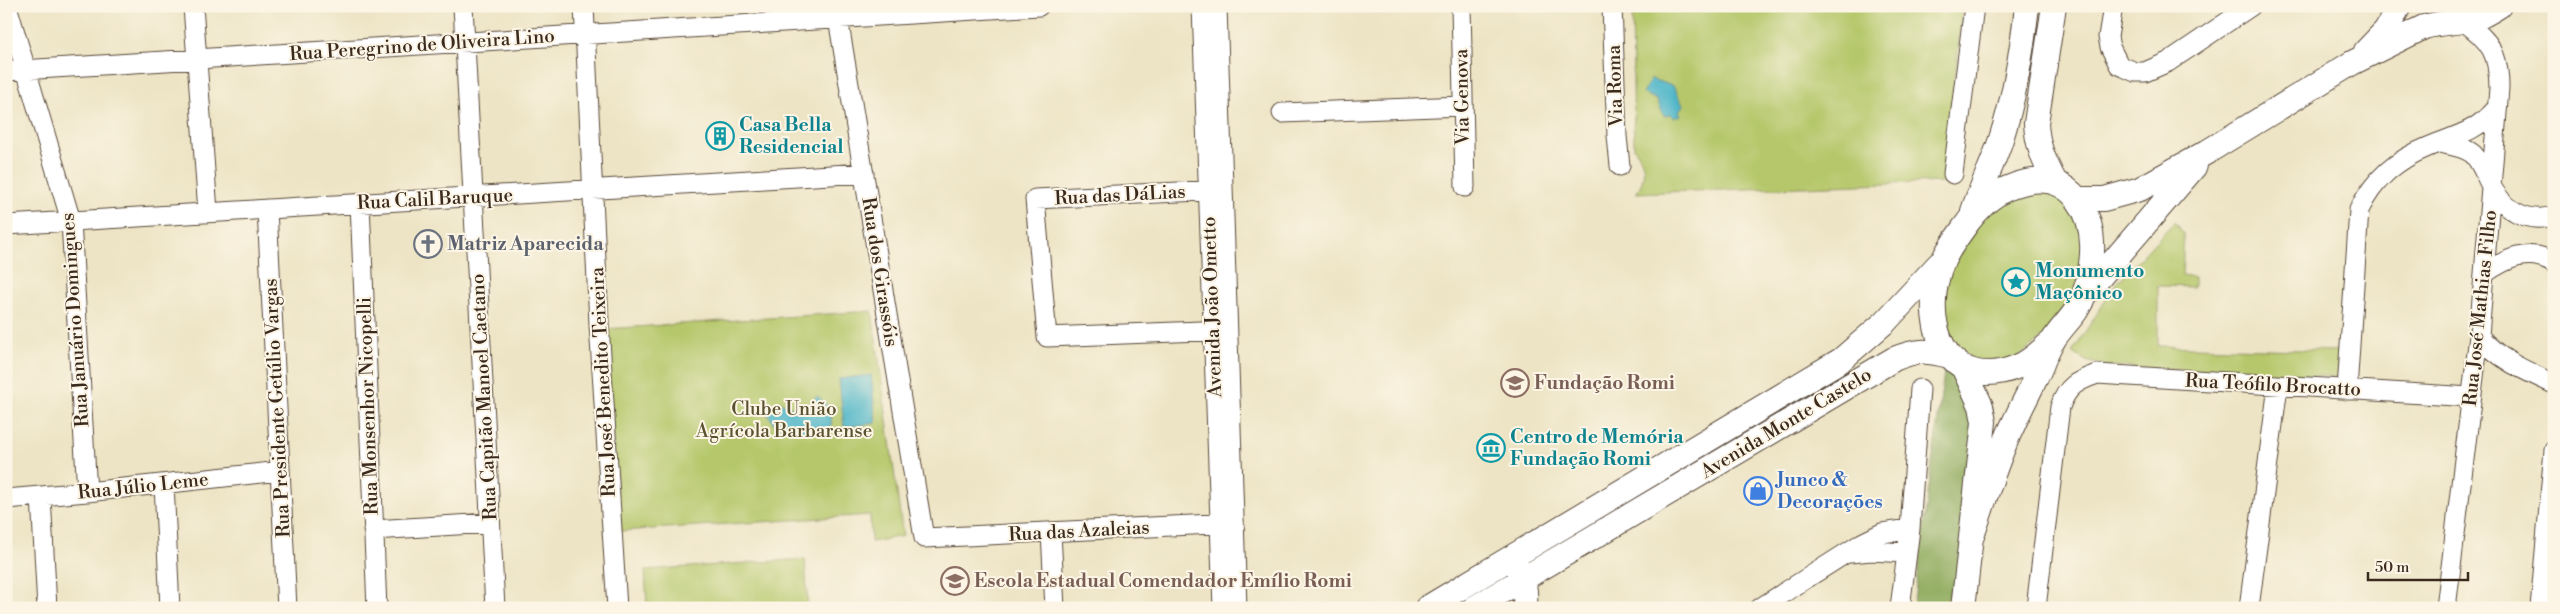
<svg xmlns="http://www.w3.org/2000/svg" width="2560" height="614" font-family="'Libre Bodoni',serif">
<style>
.green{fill:#b5c76a;stroke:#787844}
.forest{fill:#90ac5e;stroke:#666b3e}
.water{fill:#4ab4c8;stroke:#426f73}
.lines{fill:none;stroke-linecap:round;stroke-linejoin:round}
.minor-casing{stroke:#564637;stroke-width:21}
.major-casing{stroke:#564637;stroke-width:26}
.minor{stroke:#fff;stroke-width:19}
.major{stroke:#fff;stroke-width:24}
.labels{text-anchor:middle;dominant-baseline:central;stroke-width:4;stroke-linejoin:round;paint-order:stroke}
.street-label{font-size:19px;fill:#3b2a1e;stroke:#fcf5e5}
.culture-label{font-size:19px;font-weight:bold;fill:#0d838f;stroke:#fcf5e5;text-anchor:start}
.worship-label{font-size:19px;font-weight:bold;fill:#5b616d;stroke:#fcf5e5;text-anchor:start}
.education-label{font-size:19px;font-weight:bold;fill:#785e54;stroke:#fcf5e5;text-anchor:start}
.park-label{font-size:19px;fill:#5a5131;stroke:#fcf5e5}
.shop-label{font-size:19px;font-weight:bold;fill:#366cbe;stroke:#fcf5e5;text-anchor:start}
</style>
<rect width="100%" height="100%" fill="#fcf5e5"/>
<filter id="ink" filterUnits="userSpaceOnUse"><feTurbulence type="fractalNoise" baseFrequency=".02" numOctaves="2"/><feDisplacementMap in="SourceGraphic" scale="10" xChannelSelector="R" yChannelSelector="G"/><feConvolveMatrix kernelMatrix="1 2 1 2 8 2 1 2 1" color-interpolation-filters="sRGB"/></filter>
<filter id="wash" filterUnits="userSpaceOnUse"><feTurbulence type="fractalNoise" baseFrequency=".0096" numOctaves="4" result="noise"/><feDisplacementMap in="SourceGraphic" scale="20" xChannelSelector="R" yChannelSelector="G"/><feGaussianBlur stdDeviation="1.12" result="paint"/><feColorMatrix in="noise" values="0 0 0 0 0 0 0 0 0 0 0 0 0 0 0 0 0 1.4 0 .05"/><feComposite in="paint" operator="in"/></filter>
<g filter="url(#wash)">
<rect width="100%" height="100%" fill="#ede4c5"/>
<path class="green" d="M 1632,6 L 1963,6 L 1943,182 L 1636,193 C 1647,177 1646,163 1634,148 Z
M 2035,186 L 2075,204 L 2087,260 L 2061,322 L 2014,361 L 1973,360 L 1950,340 L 1941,317 L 1950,268 L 1989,209 Z
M 2174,222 L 2184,234 L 2182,275 L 2194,277 L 2194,287 L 2158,286 L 2158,346 L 2339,351 L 2338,377 L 2107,366 L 2086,361 L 2072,352 L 2117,283 Z
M 872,311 L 903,536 L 871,542 L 870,515 L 620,531 L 605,329 Z
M 805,559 L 808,608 L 647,608 L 645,570 Z"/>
<path class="forest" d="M 1945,365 L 1953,371 L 1977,411 L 1960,608 L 1913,608 Z"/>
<path class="water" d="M 1651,79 L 1673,86 L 1683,105 L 1679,111 L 1681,115 L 1674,118 L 1671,114 L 1664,116 L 1657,100 L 1643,93 Z
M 871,375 L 876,423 L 844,427 L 839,379 Z
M 817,396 C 828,405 833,412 831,426 C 812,438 796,430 775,425 L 767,413 L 772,406 L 780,402 C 799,411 803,413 817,396 Z"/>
</g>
<g filter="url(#ink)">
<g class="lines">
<defs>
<path id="minor" d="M 7,6 L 71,221 L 87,492
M 193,6 L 208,212
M 463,6 L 495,608
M 584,6 L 599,324 L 617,608
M 836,6 L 924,538 L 1234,523
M 1202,6 L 1223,608
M 1217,6 L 1237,608
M 1461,6 L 1465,187
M 1612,6 L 1617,136 L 1620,166
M 2113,6 L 2108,37 L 2110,47 L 2119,65 L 2135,72 L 2145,72 L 2168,62 L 2251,6
M 6,71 L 1039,6
M 1282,113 L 1462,106
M 2440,143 C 2451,145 2464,147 2473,154 C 2481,162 2485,175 2490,184 C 2503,209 2526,224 2554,216
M 1953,174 L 1974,6
M 1220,190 L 1035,199 L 1047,337 L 1227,330
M 360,203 L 377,608
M 267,209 L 287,608
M 6,225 L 864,173
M 2484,274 C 2505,259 2529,247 2554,263
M 2479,336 C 2499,360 2526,371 2554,384
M 2347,390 L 2359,210 C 2374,179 2396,160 2428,147 C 2456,135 2475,133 2497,108
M 164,484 L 170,608
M 41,496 L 47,608
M 6,499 L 87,492 L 280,471
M 373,530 L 490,523
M 1051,533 L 1055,608
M 1850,553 L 1871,551 L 1907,553
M 1760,608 L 1862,543 L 1882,533 L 1910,529
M 1900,608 L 1910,529 L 1920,389
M 2036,608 L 2060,407 C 2067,386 2077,381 2097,374 L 2471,397
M 2249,608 L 2278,386
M 2446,608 L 2479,336 L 2499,88 C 2499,54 2491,41 2463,21
M 2540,608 L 2554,450"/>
<path id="major" d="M 2054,6 L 2036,123 C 2037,146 2045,163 2055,182
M 2366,51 L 2386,30 L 2399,6
M 2077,199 L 2104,199 L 2140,189 L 2207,152 L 2352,63 L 2424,27 C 2437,23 2449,23 2463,21 C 2476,20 2488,13 2499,6
M 1973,211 C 1981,187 1993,164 2001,139 C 2015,96 2022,51 2027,6
M 2087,292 L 2195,166
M 1963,367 L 1981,406 L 1984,422 L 1963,608
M 1972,536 C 1985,499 1996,460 2013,425 C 2021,407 2030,391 2038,373 C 2043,363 2046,351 2052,342 C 2062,325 2078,314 2084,295 C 2094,264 2098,226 2077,199 C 2064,182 2045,178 2026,182 C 1998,188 1979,206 1963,229 C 1953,243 1942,258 1938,275 C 1922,333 1952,394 2019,366 C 2032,361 2042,349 2053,341
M 1517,566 C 1525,580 1526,591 1525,608
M 1427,608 L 1841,360 L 1885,322 L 1939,264
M 1474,608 L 1894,359 C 1916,350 1926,350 1949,356"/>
</defs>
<use href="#minor" class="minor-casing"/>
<use href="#major" class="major-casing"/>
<use href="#minor" class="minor"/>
<use href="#major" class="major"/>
</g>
</g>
<defs>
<symbol id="building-ring" viewBox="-11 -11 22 22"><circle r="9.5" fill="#fcf5e5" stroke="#0f9aa8" stroke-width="1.5"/><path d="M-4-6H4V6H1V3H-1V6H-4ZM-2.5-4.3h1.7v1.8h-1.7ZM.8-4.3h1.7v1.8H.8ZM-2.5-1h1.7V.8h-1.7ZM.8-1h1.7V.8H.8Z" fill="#0f9aa8"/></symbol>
<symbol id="church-ring" viewBox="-11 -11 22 22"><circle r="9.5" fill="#fcf5e5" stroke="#6b7280" stroke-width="1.5"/><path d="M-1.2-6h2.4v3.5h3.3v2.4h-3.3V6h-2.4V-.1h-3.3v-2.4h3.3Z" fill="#6b7280"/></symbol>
<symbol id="sight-ring" viewBox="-11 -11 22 22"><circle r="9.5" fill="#fcf5e5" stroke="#0f9aa8" stroke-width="1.5"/><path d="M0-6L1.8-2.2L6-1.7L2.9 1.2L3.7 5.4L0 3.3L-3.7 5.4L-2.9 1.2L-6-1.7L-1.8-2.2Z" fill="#0f9aa8"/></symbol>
<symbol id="school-ring" viewBox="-11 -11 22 22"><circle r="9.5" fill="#fcf5e5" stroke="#8d6e63" stroke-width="1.5"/><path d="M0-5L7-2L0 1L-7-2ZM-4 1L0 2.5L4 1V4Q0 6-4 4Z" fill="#8d6e63"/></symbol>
<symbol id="museum-ring" viewBox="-11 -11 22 22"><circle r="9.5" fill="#fcf5e5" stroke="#0f9aa8" stroke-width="1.5"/><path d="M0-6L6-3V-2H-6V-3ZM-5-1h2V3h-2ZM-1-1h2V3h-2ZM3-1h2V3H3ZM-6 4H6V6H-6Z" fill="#0f9aa8"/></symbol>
<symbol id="shop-ring" viewBox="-11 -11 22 22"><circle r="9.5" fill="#fcf5e5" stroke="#3f7fe0" stroke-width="1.5"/><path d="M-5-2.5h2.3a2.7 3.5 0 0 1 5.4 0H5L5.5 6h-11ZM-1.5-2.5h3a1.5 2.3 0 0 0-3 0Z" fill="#3f7fe0"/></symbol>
</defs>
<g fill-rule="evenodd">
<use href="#building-ring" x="704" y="120" width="32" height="32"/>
<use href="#church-ring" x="412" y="228" width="32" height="32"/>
<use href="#sight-ring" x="2000" y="266" width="32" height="32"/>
<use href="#school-ring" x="1499" y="367" width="32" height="32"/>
<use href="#museum-ring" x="1475" y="432" width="32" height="32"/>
<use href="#shop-ring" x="1742" y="475" width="32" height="32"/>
<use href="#school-ring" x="939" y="565" width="32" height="32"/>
</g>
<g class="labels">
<g class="street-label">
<text transform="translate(422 45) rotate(-4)">Rua Peregrino de Oliveira Lino</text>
<text transform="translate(1615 86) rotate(-92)">Via Roma</text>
<text transform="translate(1462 97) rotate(-91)">Via Genova</text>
<text transform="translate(1120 195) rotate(-3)">Rua das DáLias</text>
<text transform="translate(435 199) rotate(-3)">Rua Calil Baruque</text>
<text transform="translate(880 272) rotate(81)">Rua dos Girassóis</text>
<text transform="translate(1212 307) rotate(-92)">Avenida João Ometto</text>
<text transform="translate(2480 308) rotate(-84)">Rua José Mathias Filho</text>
<text transform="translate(75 320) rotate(-94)">Rua Januário Domingues</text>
<text transform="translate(603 382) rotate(-93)">Rua José Benedito Teixeira</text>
<text transform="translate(2273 385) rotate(3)">Rua Teófilo Brocatto</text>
<text transform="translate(484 397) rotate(-93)">Rua Capitão Manoel Caetano</text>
<text transform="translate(368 406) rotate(-92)">Rua Monsenhor Nicopelli</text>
<text transform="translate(277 408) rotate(-93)">Rua Presidente Getúlio Vargas</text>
<text transform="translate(1786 423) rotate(-31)">Avenida Monte Castelo</text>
<text transform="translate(143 486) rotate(-6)">Rua Júlio Leme</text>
<text transform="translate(1079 531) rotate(-3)">Rua das Azaleias</text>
</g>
<g class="culture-label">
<text x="739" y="125">Casa Bella<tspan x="739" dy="22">Residencial</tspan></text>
<text x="2035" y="271">Monumento<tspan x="2035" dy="22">Maçônico</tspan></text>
<text x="1510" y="437">Centro de Memória<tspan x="1510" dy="22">Fundação Romi</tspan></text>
</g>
<g class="worship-label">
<text x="447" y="244">Matriz Aparecida</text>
</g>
<g class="education-label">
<text x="1534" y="383">Fundação Romi</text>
<text x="974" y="581">Escola Estadual Comendador Emílio Romi</text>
</g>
<g class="park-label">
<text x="784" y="409">Clube União<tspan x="784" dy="22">Agrícola Barbarense</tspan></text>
</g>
<g class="shop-label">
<text x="1777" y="480">Junco &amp;<tspan x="1777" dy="22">Decorações</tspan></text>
</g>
</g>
<rect width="2560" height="614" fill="none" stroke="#fcf5e5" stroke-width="25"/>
<path d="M2368 572v8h100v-8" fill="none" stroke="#3b2a1e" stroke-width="2.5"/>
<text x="2375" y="572" font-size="15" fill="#3b2a1e" stroke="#fcf5e5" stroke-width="4" paint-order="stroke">50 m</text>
</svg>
